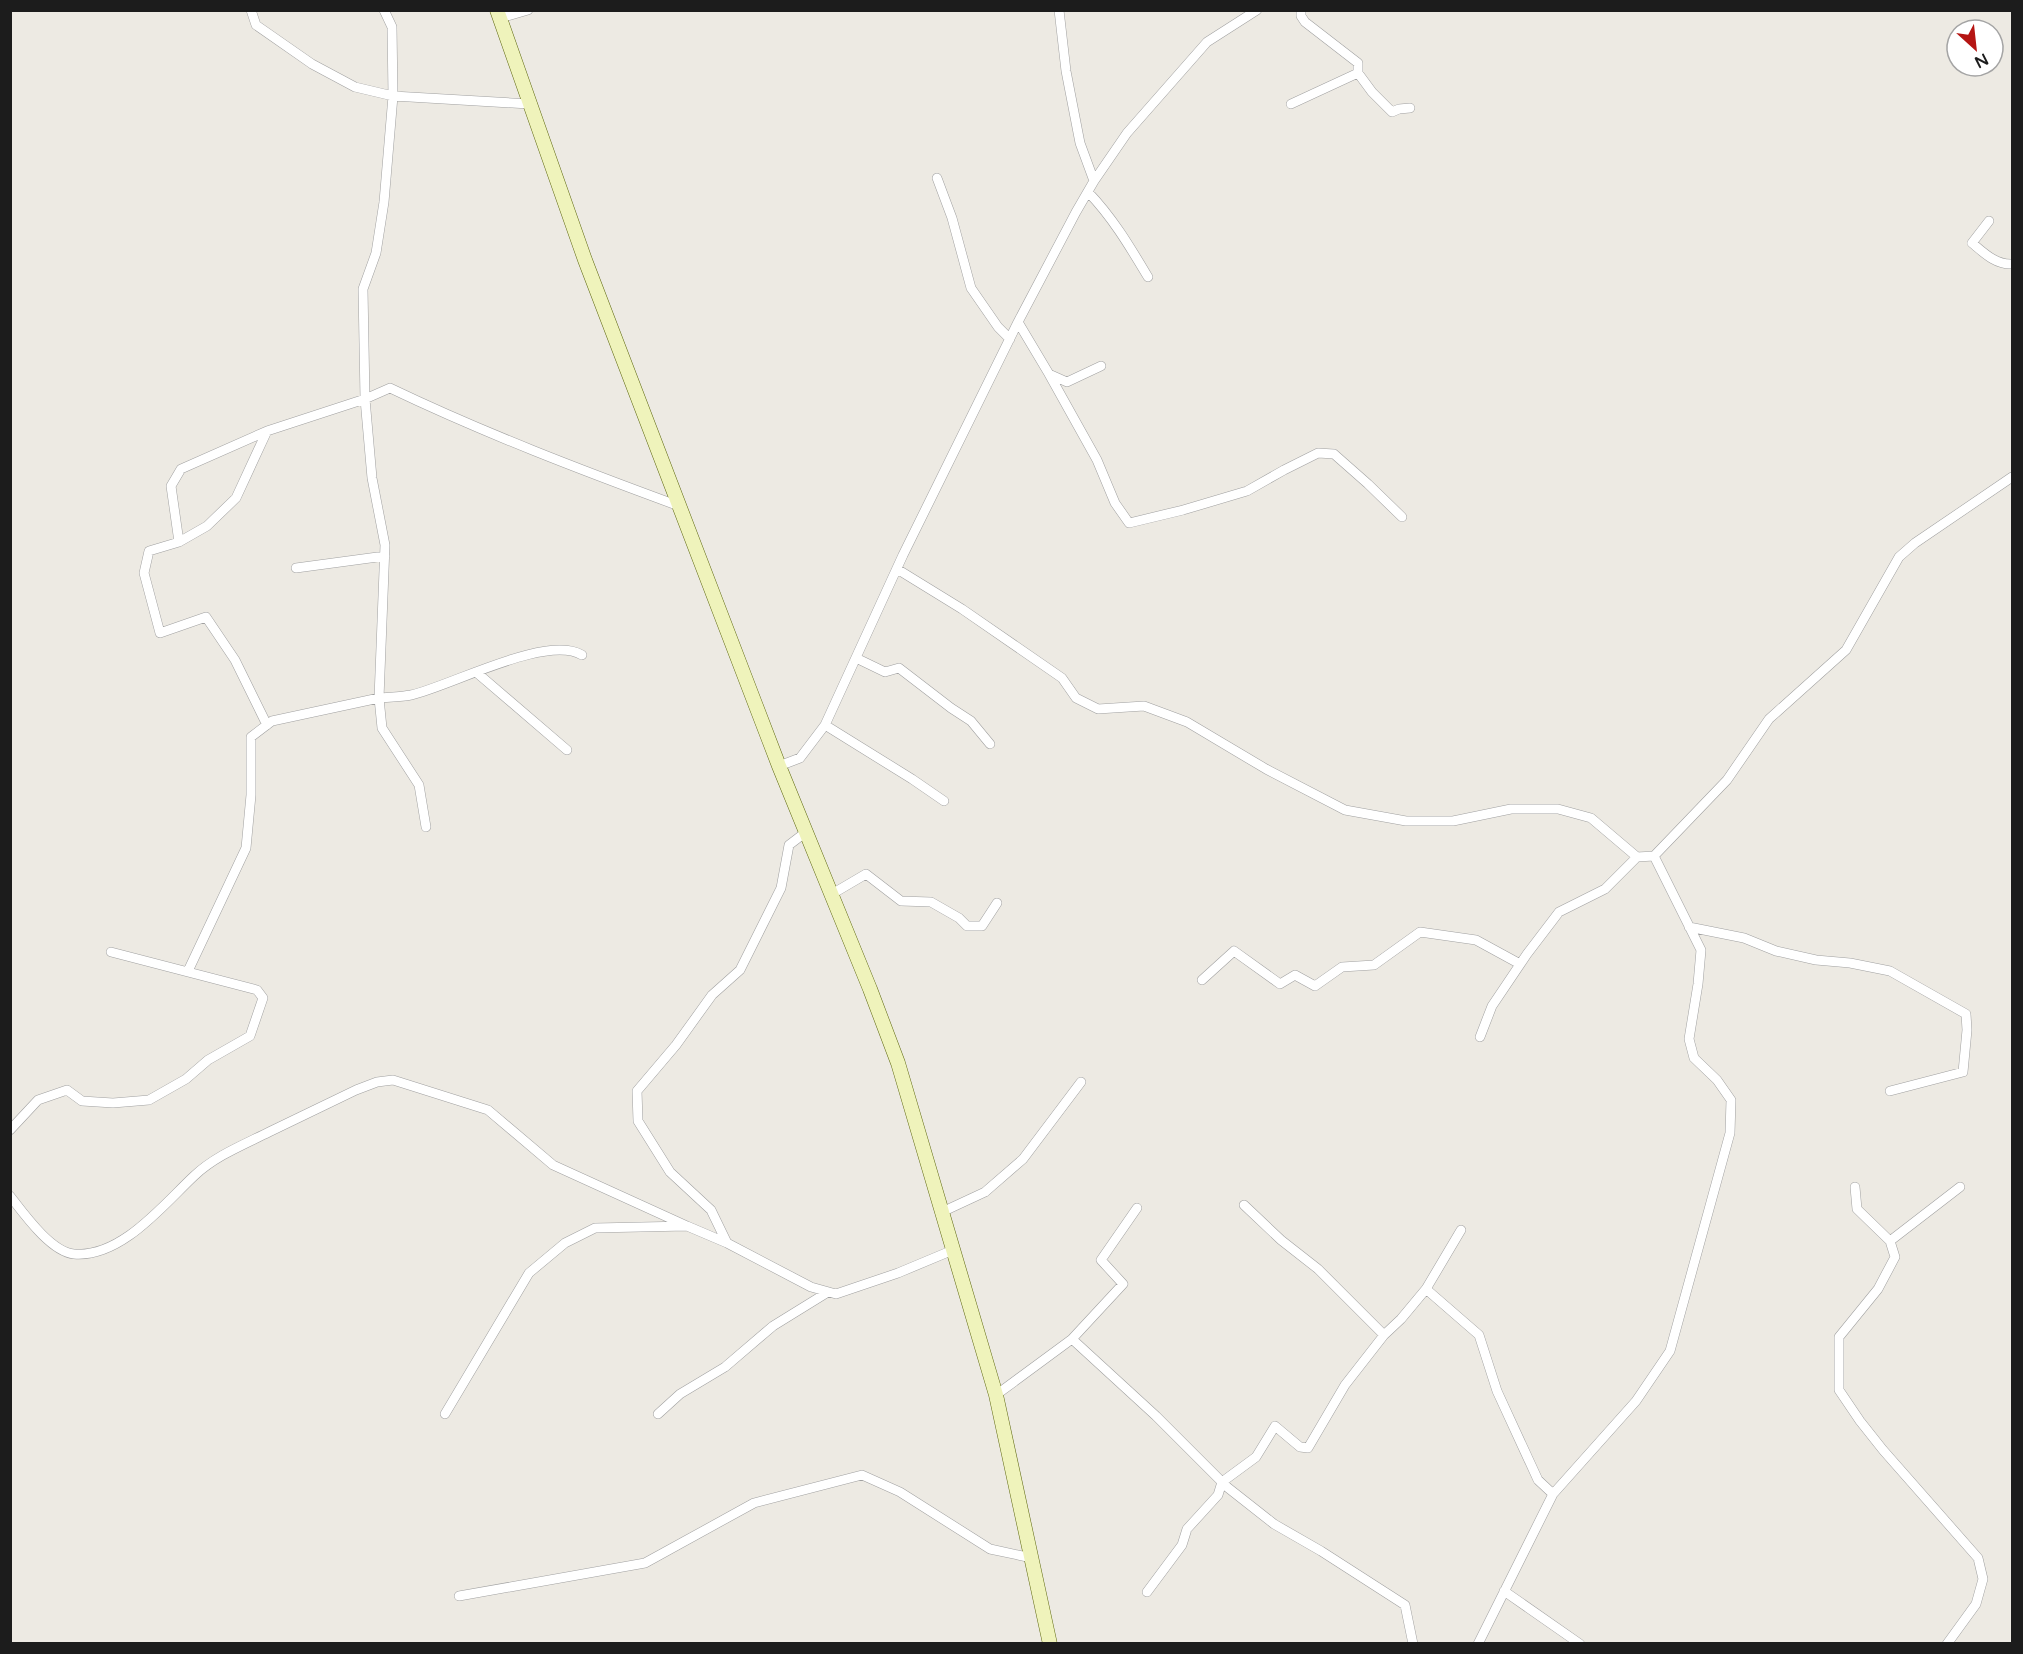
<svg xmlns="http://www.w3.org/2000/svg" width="2023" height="1654" font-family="'Varela Round',sans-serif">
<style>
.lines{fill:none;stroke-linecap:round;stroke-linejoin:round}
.minor-casing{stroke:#a0a0a0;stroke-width:10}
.secondary-casing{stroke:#5d670f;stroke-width:15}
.minor{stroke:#fff;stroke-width:9}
.secondary{stroke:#eff3bb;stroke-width:14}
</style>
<rect width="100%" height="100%" fill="#edeae3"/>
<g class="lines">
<defs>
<path id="minor" d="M 251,10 L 256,25 L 312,64 L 355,87 L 393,96 L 529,104
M 1059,10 L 1066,71 L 1080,143 L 1094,181
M 1301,10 L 1301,16 L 1305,22 L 1358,63 L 1358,73 L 1372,92 L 1392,112 L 1399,109 L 1410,108
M 500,18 L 528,10
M 1291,104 L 1358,73
M 937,178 L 952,218 L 971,288 L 998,327 L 1010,339
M 1088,192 C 1113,218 1130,247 1148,277
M 1989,221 L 1972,243 C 1984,253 1996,265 2012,264
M 1018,322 L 1049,374 L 1067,382 L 1101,366
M 1049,374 L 1097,460 L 1115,503 L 1129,523 L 1183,510 L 1247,491 L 1284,470 L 1318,453 L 1334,454 L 1368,484 L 1402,517
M 179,542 L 171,486 L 181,469 L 267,431
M 296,568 L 385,556
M 897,569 L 962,609 L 1062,678 L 1076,698 L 1098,709 L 1144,706 L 1187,722 L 1266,769 L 1345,810 L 1406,821 L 1453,821 L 1511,809 L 1558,809 L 1591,818 L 1637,857
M 856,658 L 885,672 L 899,668 L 951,708 L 971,721 L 990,744
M 476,672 L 567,750
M 267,725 L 235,660 L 206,617 L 160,633 L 144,573 L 149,551 L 179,542 L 207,526 L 236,498 L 267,431 L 365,399 L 390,388 C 484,433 581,470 679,506
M 825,725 L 912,779 L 944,801
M 779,766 L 800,758 L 825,725 L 903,555 L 1018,322 L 1076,212 L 1094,181 L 1127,133 L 1207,42 L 1257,10
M 426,827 L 419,785 L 382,728 L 379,698 C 389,697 401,697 411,695 C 451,686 546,634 582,655
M 806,832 L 789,845 L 781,888 L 740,970 L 712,995 L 676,1045 L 637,1091 L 638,1121 L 670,1172 L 711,1210 L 727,1243 L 811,1287 L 836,1294 L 898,1273 L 953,1250
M 832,894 L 866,874 L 901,901 L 931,902 L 959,918 L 967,926 L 982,926 L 997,903
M 1689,927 L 1744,938 L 1776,951 L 1816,960 L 1850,963 L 1890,971 L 1966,1014 L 1967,1030 L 1963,1072 L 1890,1091
M 188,971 L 246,848 L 251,795 L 251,737 L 272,721 L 379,698 L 385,545 L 372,478 L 365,399 L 363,289 L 376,253 L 384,202 L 393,96 L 392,27 L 384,10
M 1202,980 L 1234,951 L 1280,984 L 1295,975 L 1315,986 L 1342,967 L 1374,965 L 1420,932 L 1476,940 L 1520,964
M 1480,1037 L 1492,1006 L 1527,954 L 1559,912 L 1605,889 L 1637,857 L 1654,856
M 10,1130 L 38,1100 L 67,1090 L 82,1101 L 113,1103 L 149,1100 L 186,1079 L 208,1060 L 250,1036 L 263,998 L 257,990 L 111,952
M 1855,1187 L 1857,1209 L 1890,1241 L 1960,1187
M 10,1196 C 24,1214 51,1252 74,1254 C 121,1258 163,1205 194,1176 C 215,1156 243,1145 269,1132 C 298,1118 327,1104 356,1090 L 377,1082 L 393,1080 L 488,1110 L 553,1165 L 687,1226
M 1244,1205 L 1281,1240 L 1318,1269 L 1384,1335
M 942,1212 L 985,1192 L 1023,1159 L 1081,1082
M 1890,1241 L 1895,1257 L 1878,1289 L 1839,1337 L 1839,1390 L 1860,1421 L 1883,1450 L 1978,1558 L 1983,1579 L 1976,1604 L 1947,1644
M 1426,1289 L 1479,1335 L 1497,1391 L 1538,1480 L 1553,1494
M 1072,1339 L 1123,1284 L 1101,1260 L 1137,1208
M 996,1395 L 1072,1339 L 1156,1416 L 1227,1487 L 1274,1524 L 1321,1551 L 1405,1605 L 1413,1644
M 445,1414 L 529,1273 L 565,1243 L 595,1228 L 687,1226 L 727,1243
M 658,1414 L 680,1394 L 725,1367 L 773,1326 L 828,1292
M 1504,1591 L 1580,1644
M 1147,1592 L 1182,1545 L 1187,1529 L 1218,1495 L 1222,1482 L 1256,1457 L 1275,1426 L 1300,1447 L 1308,1448 L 1345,1385 L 1384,1335 L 1401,1319 L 1426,1289 L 1461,1230
M 459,1596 L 645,1563 L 754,1503 L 862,1475 L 900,1492 L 990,1549 L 1032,1558
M 1478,1644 L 1553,1494 L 1636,1401 L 1670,1351 L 1730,1133 L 1731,1100 L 1717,1080 L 1694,1058 L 1689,1039 L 1698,984 L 1701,950 L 1654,856 L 1727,780 L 1769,719 L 1846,650 L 1899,557 L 1915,543 L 2012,477"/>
<path id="secondary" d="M 497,10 L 585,260 L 779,766 L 870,989 L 898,1063 L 996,1395 L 1050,1644"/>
</defs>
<use href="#minor" class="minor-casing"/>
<use href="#secondary" class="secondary-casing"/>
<use href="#minor" class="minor"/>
<use href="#secondary" class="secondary"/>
</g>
<rect width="2023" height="1654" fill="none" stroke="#1c1c1c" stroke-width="24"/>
<g transform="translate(1975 48) rotate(153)"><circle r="28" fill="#ffffff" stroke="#a4a4a4" stroke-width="1.5"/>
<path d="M0-4.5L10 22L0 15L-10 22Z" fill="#b51513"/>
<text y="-9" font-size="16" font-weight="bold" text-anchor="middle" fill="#1c1c1c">N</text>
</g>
</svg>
